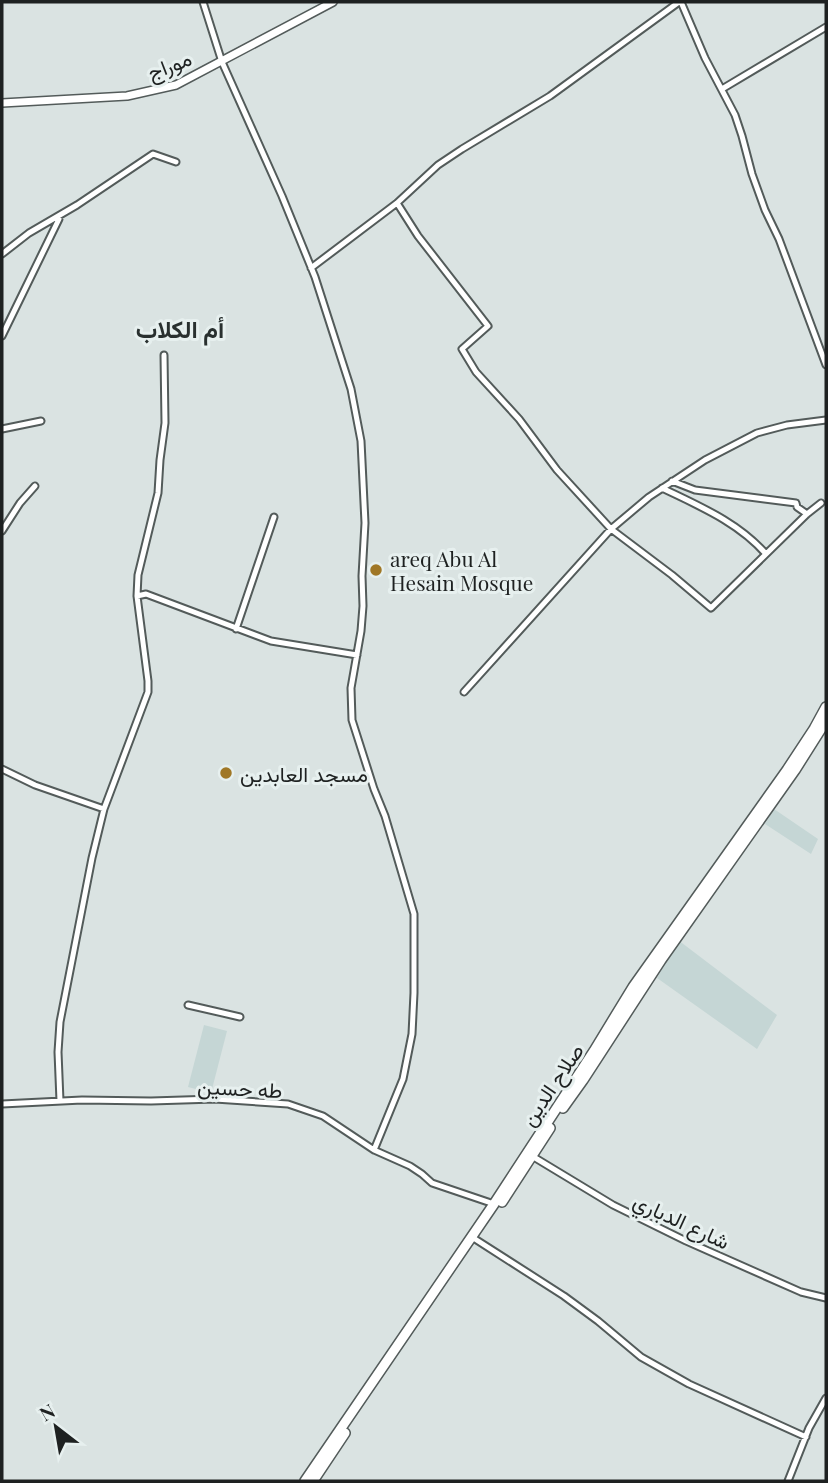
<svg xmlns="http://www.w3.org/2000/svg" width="828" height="1483" font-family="'Playfair Display',Vazirmatn,serif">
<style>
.built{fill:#c5d6d5}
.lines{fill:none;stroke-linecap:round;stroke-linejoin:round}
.minor-casing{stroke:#535b5a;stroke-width:9}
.major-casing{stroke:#535b5a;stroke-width:10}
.highway-casing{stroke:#535b5a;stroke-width:12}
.minor{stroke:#fff;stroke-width:5}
.major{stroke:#fff;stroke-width:7}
.highway{stroke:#fff;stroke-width:9}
.poi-dot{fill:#a07726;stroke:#e7f0ef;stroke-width:2.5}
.labels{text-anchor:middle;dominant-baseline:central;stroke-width:6;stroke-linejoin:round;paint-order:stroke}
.street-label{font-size:21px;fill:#1e2121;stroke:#e7f0ef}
.poi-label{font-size:21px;fill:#1e2121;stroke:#e7f0ef;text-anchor:start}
.quarter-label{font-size:24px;font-weight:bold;fill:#29302f;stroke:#e7f0ef}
</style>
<rect width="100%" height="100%" fill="#dae3e2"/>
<path class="built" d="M 774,809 L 818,839 L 811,854 L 765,824 Z
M 678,940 L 777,1015 L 757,1049 L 657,978 Z
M 204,1025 L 227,1031 L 211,1093 L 188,1087 Z"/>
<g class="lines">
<defs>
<path id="minor" d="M 203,2 L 222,62 L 282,196 L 315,277 L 351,389 L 361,441 L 365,523 L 362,576 L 363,606 L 361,631 L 351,688 L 352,720 L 374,789 L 385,816 L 414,914 L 414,993 L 412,1034 L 403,1079 L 374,1150
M 681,2 L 705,58 L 735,115 L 742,136 L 752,174 L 765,210 L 779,239 L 826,365
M 722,89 L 826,27
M 397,203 L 418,236 L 488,326 L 462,349 L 476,372 L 519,419 L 557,470 L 611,529 L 672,575 L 711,608 L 807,514 L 821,503
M 2,254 L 29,233 L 77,205 L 153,154 L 176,162
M 311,268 L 397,203 L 438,165 L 462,149 L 550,96 L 679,2
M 2,336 L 59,219 L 59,216
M 2,429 L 41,421
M 672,481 L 695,490 L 796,503 L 797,507 L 807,514
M 662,488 C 699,506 738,522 766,554
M 2,531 L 20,503 L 35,486
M 137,596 L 146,594 L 271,641 L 357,655
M 236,629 L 274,517
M 464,692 L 611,529 L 649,497 L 705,460 L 757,433 L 787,425 L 826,420
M 2,769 L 35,785 L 104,809
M 188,1005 L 240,1017
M 60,1101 L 58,1052 L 60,1022 L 92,858 L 104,809 L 148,692 L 148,681 L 137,596 L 138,575 L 158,493 L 160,460 L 165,423 L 164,355
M 2,1104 L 82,1100 L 151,1101 L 215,1099 L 288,1104 L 323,1116 L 374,1150 L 410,1166 L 422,1174 L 432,1183 L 494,1204
M 532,1156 L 613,1205 L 686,1241 L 801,1292 L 826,1298
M 475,1239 L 564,1296 L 598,1321 L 641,1357 L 689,1384 L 806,1437
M 788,1481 L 809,1428 L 826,1398"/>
<path id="major" d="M 2,103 L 127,96 L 176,85 L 333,2"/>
<path id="highway" d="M 563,1108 L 583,1080 L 661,960 L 795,770 L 826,721
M 502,1202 L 550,1128
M 305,1481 L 494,1204 L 594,1051 L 633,987 L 787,770 L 814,729 L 826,707
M 313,1481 L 345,1433"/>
</defs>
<use href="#minor" class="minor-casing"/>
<use href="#major" class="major-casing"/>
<use href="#highway" class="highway-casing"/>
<use href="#minor" class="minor"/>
<use href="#major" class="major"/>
<use href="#highway" class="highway"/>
</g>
<g class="poi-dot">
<circle cx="376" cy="570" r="7"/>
<circle cx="226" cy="773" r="7"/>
</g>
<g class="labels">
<g class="street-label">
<text transform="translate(169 64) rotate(-21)">موراج</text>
<text transform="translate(551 1084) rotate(-56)">صلاح الدين</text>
<text transform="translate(240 1087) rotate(3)">طه حسين</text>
<text transform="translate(682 1220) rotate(25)">شارع الدباري</text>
</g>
<g class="poi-label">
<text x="390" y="558">areq Abu Al<tspan x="390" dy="24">Hesain Mosque</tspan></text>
<text x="240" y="773">مسجد العابدين</text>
</g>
<g class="quarter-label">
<text x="180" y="328">أم الكلاب</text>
</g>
</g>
<rect width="828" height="1483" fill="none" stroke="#1e2121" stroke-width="7"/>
<g transform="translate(56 1427) rotate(329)" stroke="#e7f0ef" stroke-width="5" paint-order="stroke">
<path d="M0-5L12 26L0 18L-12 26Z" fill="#1e2121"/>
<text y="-10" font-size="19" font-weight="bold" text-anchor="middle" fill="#1e2121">N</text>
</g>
</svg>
